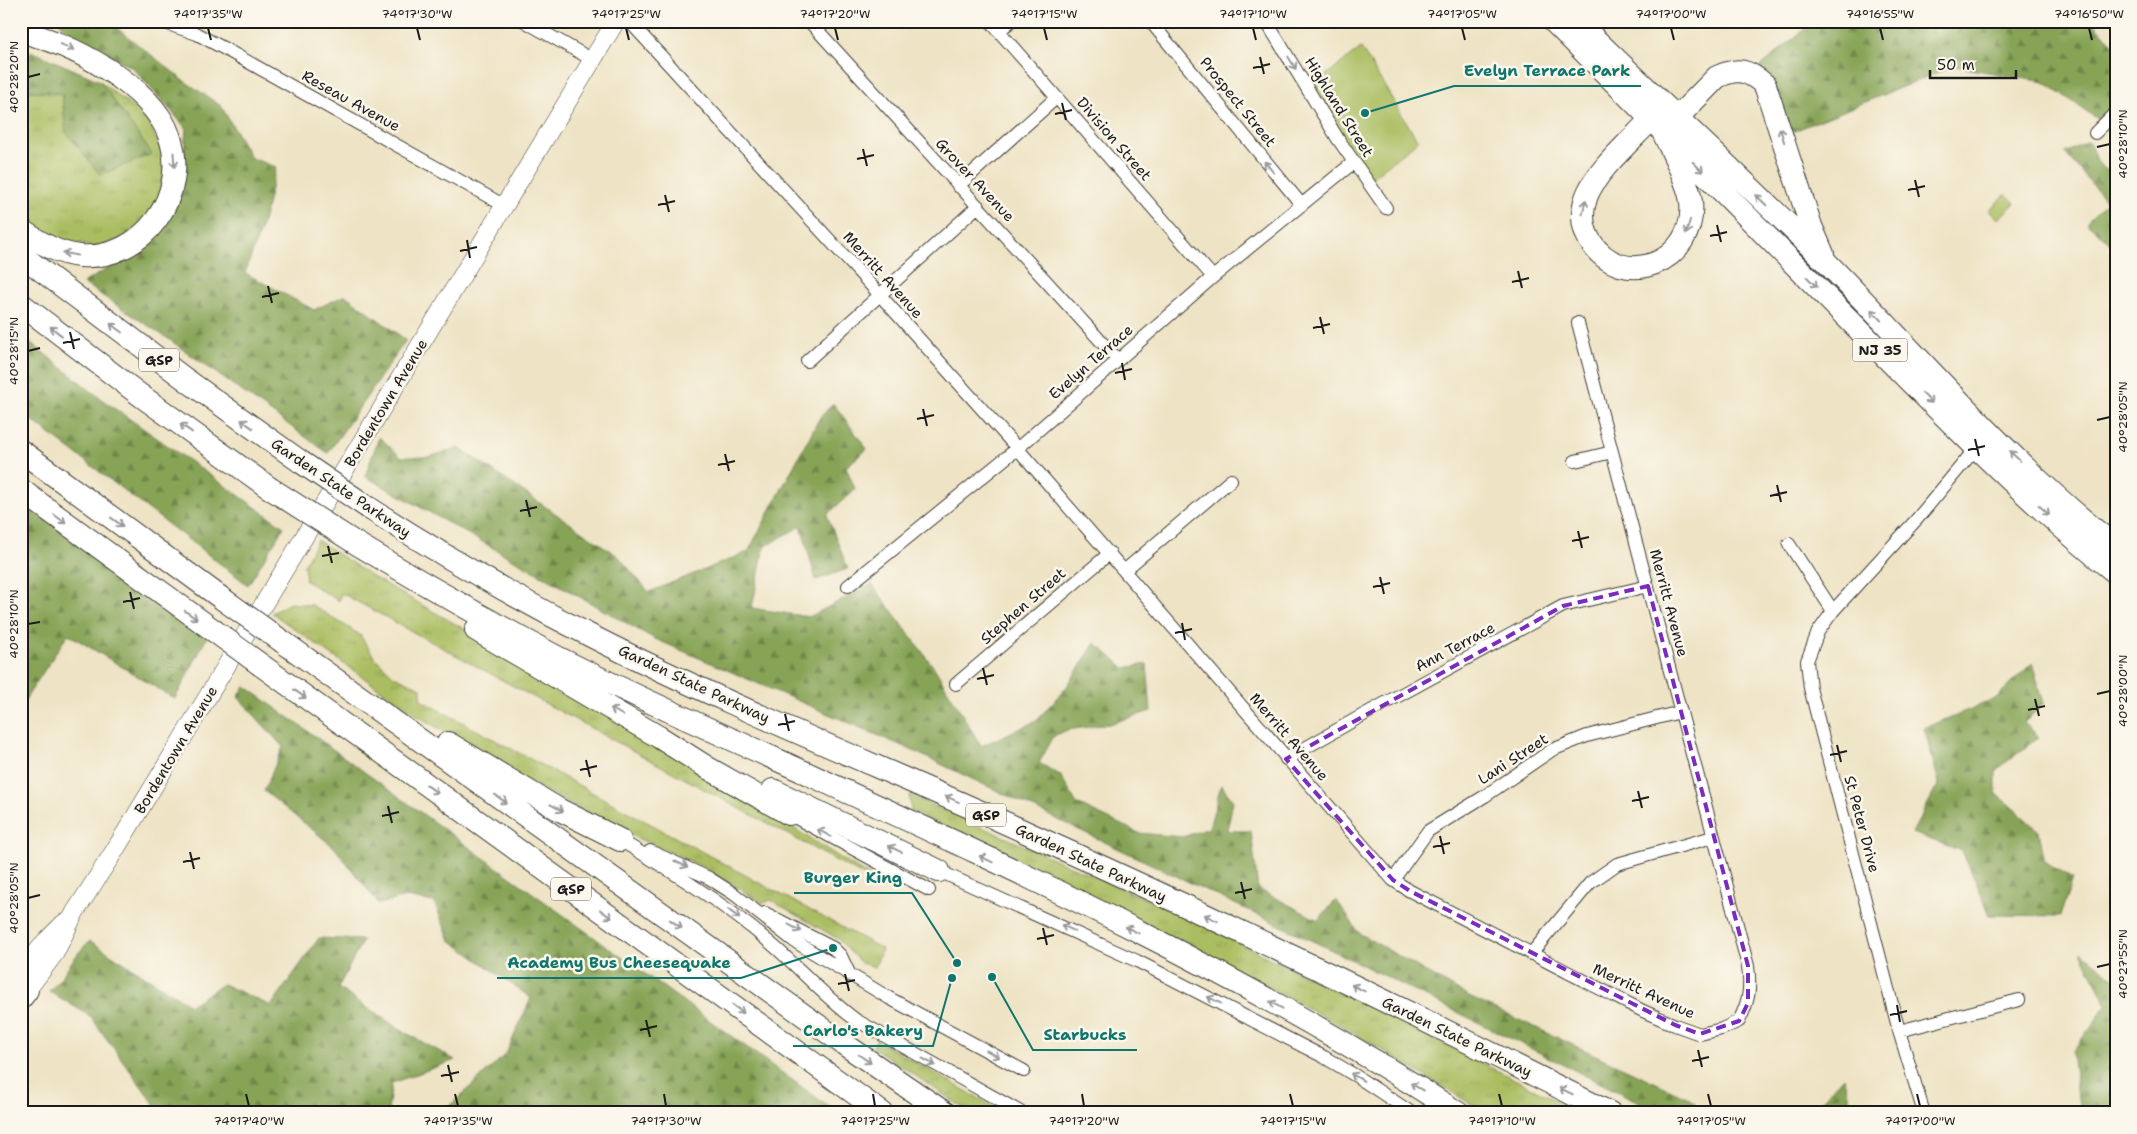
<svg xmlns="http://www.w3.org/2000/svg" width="2137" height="1134" font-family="'Shantell Sans',sans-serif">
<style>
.grass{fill:url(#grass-tufts);stroke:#636c3e}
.forest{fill:url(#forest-firs);stroke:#52603a}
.park{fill:#aabd61;stroke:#636c3e}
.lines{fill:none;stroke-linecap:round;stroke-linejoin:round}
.street-casing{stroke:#3c3a35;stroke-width:14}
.secondary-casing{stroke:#3c3a35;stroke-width:19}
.highway-casing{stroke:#3c3a35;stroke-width:24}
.street{stroke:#fff;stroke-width:12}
.secondary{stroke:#fff;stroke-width:18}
.highway{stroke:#fff;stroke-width:22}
.highway-bridge-casing{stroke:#3c3a35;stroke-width:24;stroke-linecap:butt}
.highway-bridge{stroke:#fff;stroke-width:22}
.oneway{stroke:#999}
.marked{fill:none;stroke:#7b2cbf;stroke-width:4;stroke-dasharray:10 6;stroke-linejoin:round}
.ticks{fill:none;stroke:#1c1c1c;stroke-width:2}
.labels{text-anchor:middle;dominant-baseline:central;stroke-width:5;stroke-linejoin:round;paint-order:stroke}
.shield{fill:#fbf7ec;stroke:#5f5e5a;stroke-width:1}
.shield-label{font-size:14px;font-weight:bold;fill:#1c1c1c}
.street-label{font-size:15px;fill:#1c1c1c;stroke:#fbf7ec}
.leader{fill:none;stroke:#0f766e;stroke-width:2}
.callout-dot{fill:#0f766e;stroke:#fbf7ec;stroke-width:2}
.callout-label{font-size:16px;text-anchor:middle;font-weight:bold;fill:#0f766e;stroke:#fbf7ec;stroke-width:5;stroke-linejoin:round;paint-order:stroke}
.neatline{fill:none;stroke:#1c1c1c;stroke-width:2}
.ticks-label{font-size:12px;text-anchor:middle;fill:#1c1c1c}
</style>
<defs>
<pattern id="grass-tufts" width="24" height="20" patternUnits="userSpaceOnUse" patternTransform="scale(1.25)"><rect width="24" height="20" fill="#aabd61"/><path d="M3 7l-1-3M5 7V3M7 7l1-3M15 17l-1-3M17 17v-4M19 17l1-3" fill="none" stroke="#92a254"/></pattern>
<pattern id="forest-firs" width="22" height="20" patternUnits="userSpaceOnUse" patternTransform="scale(1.25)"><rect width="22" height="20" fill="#87a457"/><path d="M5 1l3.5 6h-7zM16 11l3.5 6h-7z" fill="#6e8547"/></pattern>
</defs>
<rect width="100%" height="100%" fill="#fbf7ec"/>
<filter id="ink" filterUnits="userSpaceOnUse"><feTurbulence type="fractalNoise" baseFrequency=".02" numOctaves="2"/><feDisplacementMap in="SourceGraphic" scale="10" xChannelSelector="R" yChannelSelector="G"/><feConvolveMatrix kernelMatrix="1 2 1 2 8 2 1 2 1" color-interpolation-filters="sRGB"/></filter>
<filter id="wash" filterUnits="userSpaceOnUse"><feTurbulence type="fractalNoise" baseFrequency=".0096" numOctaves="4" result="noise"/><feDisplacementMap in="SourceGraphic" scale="20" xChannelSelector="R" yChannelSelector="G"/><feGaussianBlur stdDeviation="1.12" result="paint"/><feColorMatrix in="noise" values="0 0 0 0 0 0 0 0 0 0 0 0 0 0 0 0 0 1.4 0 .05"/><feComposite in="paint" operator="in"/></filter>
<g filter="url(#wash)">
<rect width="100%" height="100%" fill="#eee3c4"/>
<path class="grass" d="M 100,81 L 147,119 L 166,161 L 157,207 L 126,236 L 97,248 L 49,237 L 21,222 L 21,90 L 62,94 L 66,132 L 151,154 Z
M 317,540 L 376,579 L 602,707 L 896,893 L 341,593 L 339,601 L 306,581 L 304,565 Z
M 290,603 L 312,605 L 360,635 L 375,658 L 394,676 L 421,688 L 421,700 L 882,949 L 875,967 L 861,963 L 838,939 L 771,900 L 763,903 L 701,866 L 626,833 L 541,789 L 418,716 L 272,613 Z
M 909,795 L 1184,916 L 1583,1113 L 1486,1113 L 1344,1027 L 1125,913 L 911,811 Z
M 876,1040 L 1005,1113 L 971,1113 L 873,1047 Z"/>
<path class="forest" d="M 58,21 L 108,21 L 183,80 L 221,106 L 251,158 L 276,167 L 263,222 L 245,273 L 314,310 L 345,295 L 406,340 L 328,453 L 170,340 L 83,283 L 151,244 L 180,196 L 186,128 L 133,68 L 70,33 Z
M 1814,21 L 2092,21 L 2116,47 L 2116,118 L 2108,126 L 2044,82 L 1954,66 L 1784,135 L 1753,73 Z
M 31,51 L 100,81 L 152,154 L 100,175 L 66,132 L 62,94 L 21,90 L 21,73 Z
M 2088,141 L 2099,164 L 2116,177 L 2116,249 L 2086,222 L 2107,202 L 2065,153 Z
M 21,335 L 101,399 L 284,527 L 248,585 L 21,412 Z
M 833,403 L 867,449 L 846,467 L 855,489 L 827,515 L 848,569 L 816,580 L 801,526 L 764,547 L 752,608 L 809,617 L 872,584 L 935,669 L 981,746 L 1036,721 L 1066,688 L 1095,643 L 1125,668 L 1147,664 L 1151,711 L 1109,724 L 1067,730 L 1054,736 L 1039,763 L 1060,775 L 1077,804 L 1139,833 L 1183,837 L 1209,828 L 1221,785 L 1233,801 L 1227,831 L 1251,831 L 1258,889 L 1318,920 L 1336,900 L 1359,933 L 1469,997 L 1691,1099 L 1703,1113 L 1661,1113 L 1340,954 L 907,748 L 653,638 L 365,476 L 379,437 L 401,457 L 428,457 L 459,448 L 618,556 L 649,592 L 748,552 L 819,419 Z
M 21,490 L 213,630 L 204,643 L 175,699 L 68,634 L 21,706 Z
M 2032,663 L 2044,703 L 2024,723 L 2039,737 L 1996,770 L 1996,793 L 2039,831 L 2045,862 L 2073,879 L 2060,916 L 1990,915 L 1962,851 L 1912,833 L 1939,783 L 1924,728 L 1995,699 Z
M 245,686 L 838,1113 L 442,1113 L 506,1054 L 531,998 L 450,940 L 434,902 L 406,897 L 379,904 L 334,847 L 264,791 L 283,747 L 238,697 Z
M 319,938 L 363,940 L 338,988 L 399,1029 L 455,1060 L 392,1083 L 388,1110 L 404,1113 L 161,1113 L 90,1016 L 49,991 C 65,976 73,955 90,941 L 190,1005 L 223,984 L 271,1006 Z
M 2081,952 L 2116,980 L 2116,1113 L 2080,1113 L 2072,1052 L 2107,1005 Z
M 1843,1077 L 1854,1113 L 1809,1113 Z"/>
<path class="park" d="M 1361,48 L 1418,141 L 1370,179 L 1312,86 Z
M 2006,194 L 2015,203 L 1998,219 L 1989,210 Z"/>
</g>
<g filter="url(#ink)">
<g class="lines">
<defs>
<path id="street" d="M 159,21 L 197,34 L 225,49 L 505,206
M 524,21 L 593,60
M 629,21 L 879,294 L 1024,456 L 1393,880 L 1410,891 L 1643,1011 L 1675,1025 L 1700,1034 L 1722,1029 L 1739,1021 C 1749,1001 1751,989 1748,966 L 1578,323
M 809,21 L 1118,360
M 990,21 L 1213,277
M 1150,21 L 1301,204
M 1266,21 L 1338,139 L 1386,208
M 999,31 L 1011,21
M 2095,133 L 2116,112
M 958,186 L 1056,98
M 807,361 L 978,206
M 1575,461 L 1612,452
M 1789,544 L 1833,611
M 1125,570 L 1231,480
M 848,586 L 1018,448 L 1213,277 L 1354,162
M 956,684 L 1110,553
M 1286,759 L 1356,719 L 1563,606 L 1648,586
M 789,814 L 929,890
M 620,840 C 671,871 722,902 768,941 C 798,966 824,997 856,1020 L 1022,1113
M 650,851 L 709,878 L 734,894 L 794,941 L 889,998 L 1024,1071
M 939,871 L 1137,961 L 1324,1057 L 1356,1076 L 1412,1113
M 1393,880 L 1428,831 L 1485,796 L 1552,750 L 1587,736 L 1680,712
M 765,913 L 833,948 L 841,956 L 849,973
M 1531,954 L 1590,883 L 1617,864 L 1713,837
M 1899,1031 L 2019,1000
M 1924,1113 L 1899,1031 L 1810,688 L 1807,661 L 1818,632 L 1833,611 L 1917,519 L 1976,448"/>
<path id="secondary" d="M 21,972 L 46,941 L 64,923
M 21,994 L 27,990 L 55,953 L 75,912 L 115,850 L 616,21"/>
<path id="highway" d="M 1553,21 C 1659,126 1763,233 1868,339 C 1948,420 2027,501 2116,573
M 1576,21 C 1660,102 1745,181 1827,263 C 1922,359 2009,463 2116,547
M 21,32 C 70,42 151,86 169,135 C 191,194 143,261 80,256 C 58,254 39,242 21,230
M 1661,108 C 1640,134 1596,168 1586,198 C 1581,213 1582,227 1590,241 C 1623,293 1697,261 1691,202 C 1689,183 1671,150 1663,132 L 1717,77 C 1738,67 1748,70 1765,85 L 1811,226 L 1823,254
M 21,255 L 185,379 L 301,462
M 21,304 L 140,395 L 268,487
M 21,451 L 224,600
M 21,490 L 213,630
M 369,508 C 440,554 514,597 591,636 C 721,702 857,757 990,816 C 1199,910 1405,1009 1610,1113
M 354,542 C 420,582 487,620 555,656 C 637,698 721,734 804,772 C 1027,875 1253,979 1458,1113
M 476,630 L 659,737 L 708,768 L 789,814
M 283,642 L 844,1044 L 945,1113
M 261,665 L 882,1113
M 448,743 L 558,809 L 620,840
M 773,790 L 939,871
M 21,998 L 27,990"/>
</defs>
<use href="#street" class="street-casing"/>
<use href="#secondary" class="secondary-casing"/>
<use href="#highway" class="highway-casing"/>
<use href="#street" class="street"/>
<use href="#secondary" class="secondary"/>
<use href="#highway" class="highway"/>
<defs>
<path id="highway-bridge" d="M 301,462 L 369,508
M 268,487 L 354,542
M 224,600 L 283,642
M 213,630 L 261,665"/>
</defs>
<use href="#highway-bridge" class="highway-bridge-casing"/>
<use href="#highway-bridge" class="highway-bridge"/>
</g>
<defs><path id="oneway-shaft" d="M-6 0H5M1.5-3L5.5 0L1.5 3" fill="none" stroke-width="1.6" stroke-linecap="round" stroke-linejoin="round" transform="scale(1.25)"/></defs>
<g class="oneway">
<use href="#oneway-shaft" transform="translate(67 47) rotate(24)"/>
<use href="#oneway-shaft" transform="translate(1292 63) rotate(59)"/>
<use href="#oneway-shaft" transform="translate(1782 135) rotate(-107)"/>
<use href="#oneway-shaft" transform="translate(174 160) rotate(86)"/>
<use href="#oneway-shaft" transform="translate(1269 167) rotate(-130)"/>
<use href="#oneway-shaft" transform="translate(1698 167) rotate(45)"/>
<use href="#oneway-shaft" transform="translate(1761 200) rotate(-136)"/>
<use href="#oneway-shaft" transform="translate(1584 207) rotate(-79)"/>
<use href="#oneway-shaft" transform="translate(1688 227) rotate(106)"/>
<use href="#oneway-shaft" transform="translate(70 254) rotate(-168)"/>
<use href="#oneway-shaft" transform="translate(1812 282) rotate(45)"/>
<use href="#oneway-shaft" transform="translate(1876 315) rotate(-133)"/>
<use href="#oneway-shaft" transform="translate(116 328) rotate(-143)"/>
<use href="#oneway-shaft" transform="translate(56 331) rotate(-142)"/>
<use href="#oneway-shaft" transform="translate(1927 398) rotate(45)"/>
<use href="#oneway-shaft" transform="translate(247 424) rotate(-144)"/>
<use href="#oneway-shaft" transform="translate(186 428) rotate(-144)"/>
<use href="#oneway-shaft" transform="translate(2015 456) rotate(-136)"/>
<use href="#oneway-shaft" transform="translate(2044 510) rotate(43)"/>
<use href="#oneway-shaft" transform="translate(60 519) rotate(37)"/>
<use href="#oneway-shaft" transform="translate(117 522) rotate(36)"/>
<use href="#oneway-shaft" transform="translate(191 615) rotate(35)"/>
<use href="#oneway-shaft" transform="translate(300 694) rotate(36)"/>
<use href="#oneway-shaft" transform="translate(617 712) rotate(-150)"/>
<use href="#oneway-shaft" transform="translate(432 789) rotate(36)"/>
<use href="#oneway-shaft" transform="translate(501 799) rotate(36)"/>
<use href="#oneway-shaft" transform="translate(952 799) rotate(-156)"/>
<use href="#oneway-shaft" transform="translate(557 808) rotate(28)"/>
<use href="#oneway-shaft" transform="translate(824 833) rotate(-151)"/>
<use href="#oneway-shaft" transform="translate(895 849) rotate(-154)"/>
<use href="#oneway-shaft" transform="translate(986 859) rotate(-154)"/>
<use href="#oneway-shaft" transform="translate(681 864) rotate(25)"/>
<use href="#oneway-shaft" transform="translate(606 914) rotate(36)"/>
<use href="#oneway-shaft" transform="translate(734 914) rotate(38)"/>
<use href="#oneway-shaft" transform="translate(1211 918) rotate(-155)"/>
<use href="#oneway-shaft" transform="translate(676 924) rotate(36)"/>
<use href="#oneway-shaft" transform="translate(795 928) rotate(28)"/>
<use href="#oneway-shaft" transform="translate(1068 928) rotate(-156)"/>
<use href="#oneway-shaft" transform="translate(1132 930) rotate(-153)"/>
<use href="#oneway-shaft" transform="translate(1358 988) rotate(-154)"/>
<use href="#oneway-shaft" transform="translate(1214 1000) rotate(-153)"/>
<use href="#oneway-shaft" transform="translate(1276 1005) rotate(-151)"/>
<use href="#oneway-shaft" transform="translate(738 1009) rotate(36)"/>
<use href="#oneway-shaft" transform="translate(993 1054) rotate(28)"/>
<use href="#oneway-shaft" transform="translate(865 1059) rotate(35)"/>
<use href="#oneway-shaft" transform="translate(929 1062) rotate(28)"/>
<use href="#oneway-shaft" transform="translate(1357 1077) rotate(-149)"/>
<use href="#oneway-shaft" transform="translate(1417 1087) rotate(-149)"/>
<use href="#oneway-shaft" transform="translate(1566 1091) rotate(-154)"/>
</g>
</g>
<path class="marked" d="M 1648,586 L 1748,966 L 1748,1003 L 1739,1021 L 1700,1034 L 1675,1025 L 1410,891 L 1393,880 L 1286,759 L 1563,606 Z"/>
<path class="ticks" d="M 208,28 L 211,40M 417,28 L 420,40M 626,28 L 629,40M 835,28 L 838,40M 1044,28 L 1047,40M 1253,28 L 1256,40M 1462,28 L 1465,40M 1671,28 L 1674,40M 1880,28 L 1883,40M 2089,28 L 2092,40M 1260,57 L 1264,74M 1253,68 L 1270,64M 28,77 L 40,74M 1062,103 L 1066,120M 1055,114 L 1072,110M 2097,147 L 2110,144M 863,149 L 867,166M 857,159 L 874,155M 1915,180 L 1919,197M 1908,190 L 1925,186M 665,195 L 669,212M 658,205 L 675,201M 1717,225 L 1721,242M 1710,236 L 1727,232M 467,240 L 470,258M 460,251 L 477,247M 1518,271 L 1522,288M 1512,282 L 1529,278M 268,286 L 272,303M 262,297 L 279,293M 1320,317 L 1324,334M 1313,328 L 1330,324M 70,332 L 74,349M 63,343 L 80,339M 28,351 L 40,348M 1122,363 L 1125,380M 1115,373 L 1132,369M 923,409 L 927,426M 917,419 L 934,415M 2097,420 L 2110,417M 1975,439 L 1979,456M 1968,450 L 1985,446M 725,454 L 729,471M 718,465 L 735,461M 1777,485 L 1781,502M 1770,496 L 1787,492M 526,500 L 530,517M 520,511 L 537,507M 1578,531 L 1582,548M 1572,541 L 1589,537M 328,546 L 332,563M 322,556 L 339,553M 1380,577 L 1384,594M 1373,587 L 1390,583M 130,592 L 134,609M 123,602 L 140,598M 1182,623 L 1185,640M 28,624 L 40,622M 1175,633 L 1192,629M 983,668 L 987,685M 977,679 L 994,675M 2097,694 L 2110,691M 2035,699 L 2039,716M 2028,710 L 2045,706M 785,714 L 789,731M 778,725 L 795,721M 1837,745 L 1841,762M 1830,755 L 1847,751M 586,760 L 590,777M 580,770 L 597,766M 1638,791 L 1642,808M 1632,801 L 1649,797M 388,806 L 392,823M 382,816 L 399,812M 1440,836 L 1444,854M 1433,847 L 1450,843M 190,852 L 194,869M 183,862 L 200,858M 1241,882 L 1245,899M 1235,893 L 1252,889M 28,898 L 40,895M 1043,928 L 1047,945M 1037,939 L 1054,935M 2097,967 L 2110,964M 845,974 L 849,991M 838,984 L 855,980M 1897,1005 L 1900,1022M 1890,1015 L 1907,1011M 646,1020 L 650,1037M 640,1030 L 657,1026M 1698,1050 L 1702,1067M 1692,1061 L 1709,1057M 448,1065 L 452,1082M 441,1076 L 459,1072M 246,1094 L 249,1106M 455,1094 L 458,1106M 664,1094 L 666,1106M 873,1094 L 875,1106M 1082,1094 L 1084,1106M 1290,1094 L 1293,1106M 1499,1094 L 1502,1106M 1708,1094 L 1711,1106M 1917,1094 L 1920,1106"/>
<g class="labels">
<g class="shield">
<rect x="1852.5" y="338.5" width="55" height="23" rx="4"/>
<rect x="139" y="348.5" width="40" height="23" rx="4"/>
<rect x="966" y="803.5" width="40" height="23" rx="4"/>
<rect x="551" y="877.5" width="40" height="23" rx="4"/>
</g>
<g class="shield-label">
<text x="1880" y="350">NJ 35</text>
<text x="159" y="360">GSP</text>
<text x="986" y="815">GSP</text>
<text x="571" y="889">GSP</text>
</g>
<g class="street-label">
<text transform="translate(351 101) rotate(29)">Reseau Avenue</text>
<text transform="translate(1238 102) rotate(51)">Prospect Street</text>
<text transform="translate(1339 107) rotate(58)">Highland Street</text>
<text transform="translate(1114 139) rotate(49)">Division Street</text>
<text transform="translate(975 180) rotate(47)">Grover Avenue</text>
<text transform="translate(883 275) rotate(48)">Merritt Avenue</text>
<text transform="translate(1091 362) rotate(-41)">Evelyn Terrace</text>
<text transform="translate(386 403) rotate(-59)">Bordentown Avenue</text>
<text transform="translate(341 488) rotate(34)">Garden State Parkway</text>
<text transform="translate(1669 603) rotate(75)">Merritt Avenue</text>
<text transform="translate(1023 606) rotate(-41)">Stephen Street</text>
<text transform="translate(1455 647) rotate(-28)">Ann Terrace</text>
<text transform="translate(694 684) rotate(25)">Garden State Parkway</text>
<text transform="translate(1289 737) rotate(49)">Merritt Avenue</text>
<text transform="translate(176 750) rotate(-59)">Bordentown Avenue</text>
<text transform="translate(1513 759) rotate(-33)">Lani Street</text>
<text transform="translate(1862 824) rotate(75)">St Peter Drive</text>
<text transform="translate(1091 863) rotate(25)">Garden State Parkway</text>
<text transform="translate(1644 991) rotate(25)">Merritt Avenue</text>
<text transform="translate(1457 1037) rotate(26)">Garden State Parkway</text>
</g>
</g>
<path class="leader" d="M1365 113L1454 86H1641M957 963L912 893H794M833 948L741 978H497M952 978L933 1046H793M992 977L1033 1050H1137"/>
<g class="callout-dot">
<circle cx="1365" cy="113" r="5"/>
<circle cx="957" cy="963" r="5"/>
<circle cx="833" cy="948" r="5"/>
<circle cx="952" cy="978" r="5"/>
<circle cx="992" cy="977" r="5"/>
</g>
<g class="callout-label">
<text x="1547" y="76">Evelyn Terrace Park</text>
<text x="853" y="883">Burger King</text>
<text x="619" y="968">Academy Bus Cheesequake</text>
<text x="863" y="1036">Carlo's Bakery</text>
<text x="1085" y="1040">Starbucks</text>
</g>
<rect width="2137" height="1134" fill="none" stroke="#fbf7ec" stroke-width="55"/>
<path d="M1930 70v8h86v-8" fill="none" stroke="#1c1c1c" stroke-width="2.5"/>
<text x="1937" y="70" font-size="15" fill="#1c1c1c" stroke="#fbf7ec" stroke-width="4" paint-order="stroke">50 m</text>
<rect x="28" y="28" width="2082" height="1078" class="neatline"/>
<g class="ticks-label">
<text x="208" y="18">74°17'35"W</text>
<text x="417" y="18">74°17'30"W</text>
<text x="626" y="18">74°17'25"W</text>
<text x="835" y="18">74°17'20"W</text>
<text x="1044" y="18">74°17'15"W</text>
<text x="1253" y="18">74°17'10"W</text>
<text x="1462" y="18">74°17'05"W</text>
<text x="1671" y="18">74°17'00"W</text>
<text x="1880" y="18">74°16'55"W</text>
<text x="2089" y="18">74°16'50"W</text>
<text transform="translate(14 77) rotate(-90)" y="4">40°28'20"N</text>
<text transform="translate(2123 144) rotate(-90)" y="4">40°28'10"N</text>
<text transform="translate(14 351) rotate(-90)" y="4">40°28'15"N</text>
<text transform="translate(2123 417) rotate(-90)" y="4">40°28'05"N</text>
<text transform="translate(14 624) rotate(-90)" y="4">40°28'10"N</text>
<text transform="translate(2123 691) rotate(-90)" y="4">40°28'00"N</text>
<text transform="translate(14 898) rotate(-90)" y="4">40°28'05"N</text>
<text transform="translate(2123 964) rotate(-90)" y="4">40°27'55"N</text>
<text x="249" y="1125">74°17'40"W</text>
<text x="458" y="1125">74°17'35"W</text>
<text x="666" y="1125">74°17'30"W</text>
<text x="875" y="1125">74°17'25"W</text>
<text x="1084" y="1125">74°17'20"W</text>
<text x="1293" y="1125">74°17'15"W</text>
<text x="1502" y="1125">74°17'10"W</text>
<text x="1711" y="1125">74°17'05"W</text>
<text x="1920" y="1125">74°17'00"W</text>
</g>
</svg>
